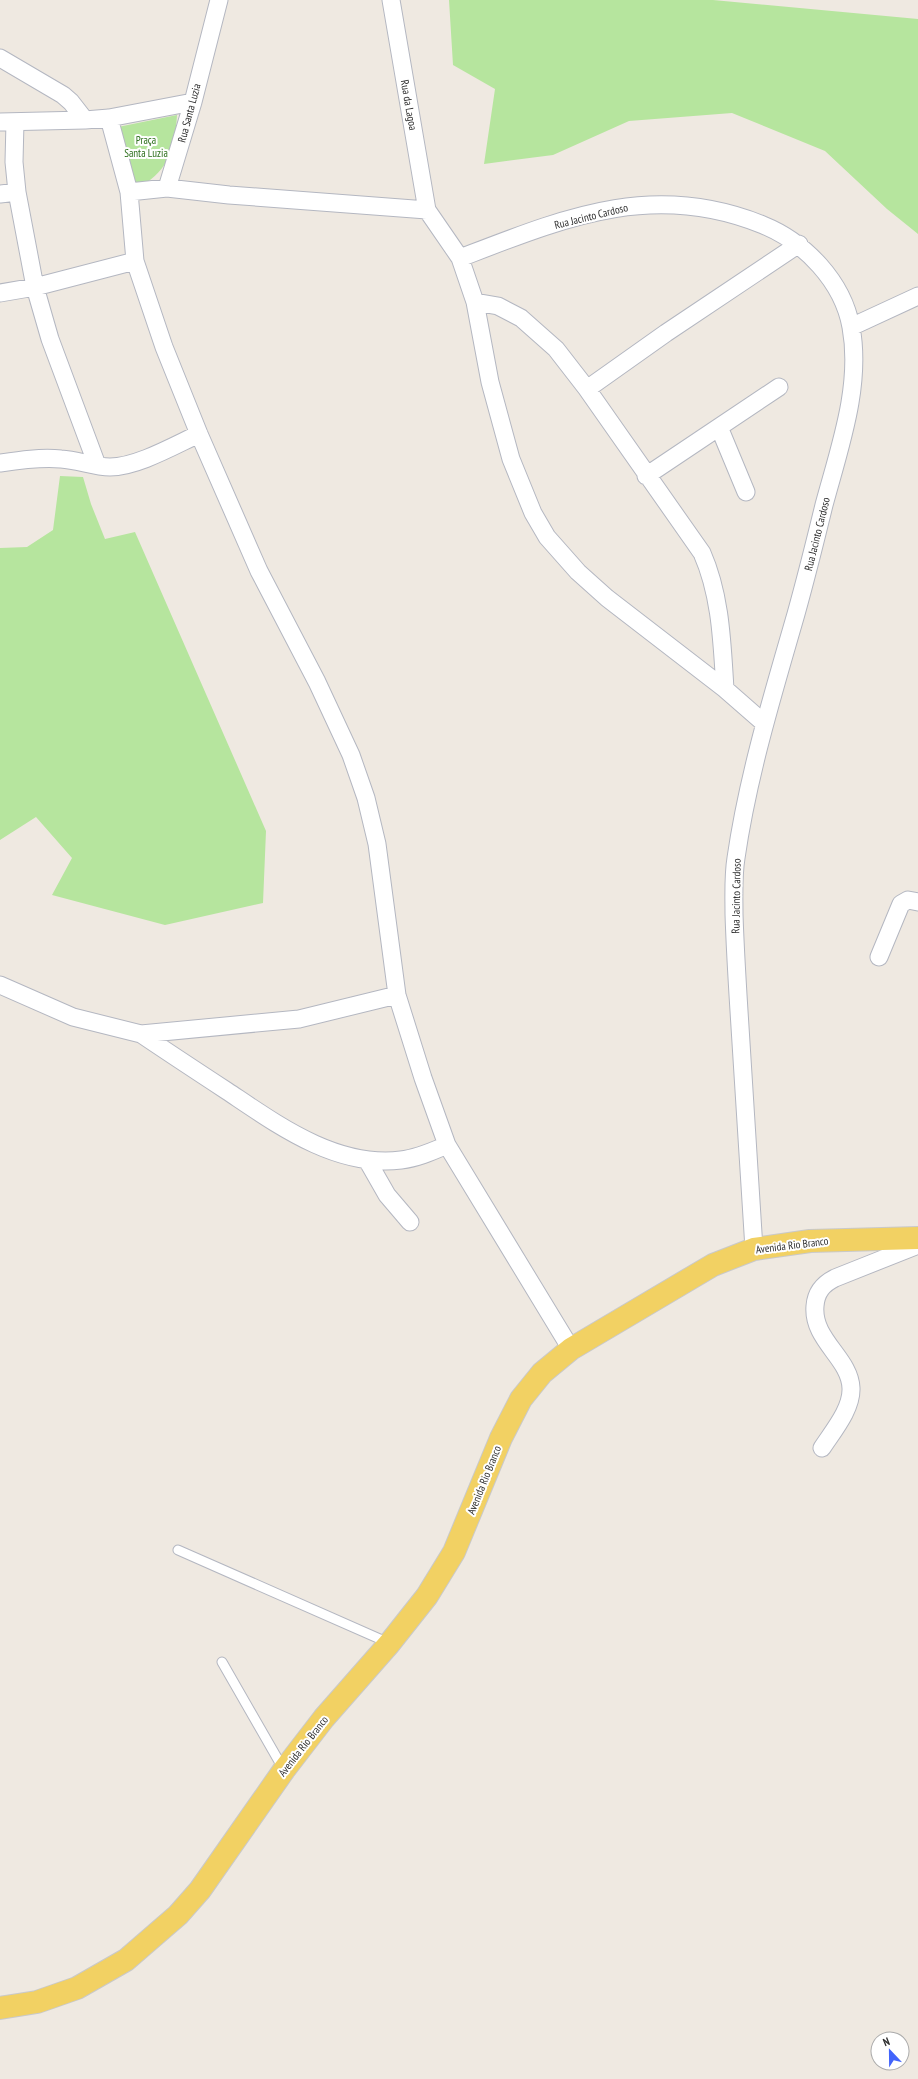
<svg xmlns="http://www.w3.org/2000/svg" width="918" height="2079" font-family="'PT Sans Narrow',sans-serif">
<style>
.green{fill:#b6e59e}
.lines{fill:none;stroke-linecap:round;stroke-linejoin:round}
.service-casing{stroke:#b4b7c1;stroke-width:11}
.minor-casing{stroke:#b4b7c1;stroke-width:19}
.primary-casing{stroke:#c9c9c9;stroke-width:24}
.service{stroke:#fff;stroke-width:9}
.minor{stroke:#fff;stroke-width:17}
.primary{stroke:#f2d163;stroke-width:22}
.labels{text-anchor:middle;dominant-baseline:central;stroke-width:4;stroke-linejoin:round;paint-order:stroke}
.street-label{font-size:11px;fill:#2e2e2e;stroke:#fff}
.park-label{font-size:11px;fill:#2c6e1b;stroke:#fff}
</style>
<rect width="100%" height="100%" fill="#efe9e1"/>
<path class="green" d="M 449,0 L 713,0 L 918,19 L 918,234 L 887,209 L 825,151 L 732,113 L 629,121 L 553,155 L 484,164 L 495,89 L 453,65 Z
M 177,115 C 175,147 170,169 141,186 L 131,182 L 113,128 Z
M 60,476 L 83,477 L 91,504 L 105,539 L 135,532 L 266,831 L 263,903 L 165,925 L 52,895 L 72,858 L 36,817 L 0,840 L 0,548 L 27,547 L 53,530 Z"/>
<g class="lines">
<defs>
<path id="service" d="M 178,1550 L 389,1643
M 222,1662 L 284,1770"/>
<path id="minor" d="M 391,0 L 427,210 L 460,258 C 564,218 653,180 763,225 C 805,242 843,282 851,327 C 862,386 839,449 824,505 C 815,542 806,578 796,614 C 773,694 748,775 736,858 C 733,876 734,895 734,914 C 735,946 737,979 739,1011 C 744,1090 749,1170 754,1249
M 0,58 L 63,95 L 71,102 L 85,120
M 109,118 L 129,192 L 135,261 L 164,347 L 199,434 L 259,571 L 317,682 L 351,755 L 366,798 L 377,844 L 397,995 L 423,1078 L 447,1145 L 571,1349
M 0,122 L 85,120 L 109,118 L 193,102
M 15,122 L 14,162 L 17,192 L 35,287 L 50,339 L 97,465
M 167,188 L 229,195 L 427,210
M 129,192 L 167,188 L 193,102 L 219,0
M 0,194 L 17,192
M 460,258 L 475,302 L 490,382 L 511,459 L 533,513 L 547,537 L 578,572 L 607,598 L 725,689 L 764,723
M 0,293 L 35,287 L 135,261
M 475,302 L 498,306 L 521,318 L 556,349 L 587,389 L 702,553 C 721,596 722,643 725,689
M 851,327 L 918,296
M 587,389 L 666,333 L 799,244
M 719,427 L 746,492
M 0,463 C 20,460 41,457 61,459 C 78,460 94,467 110,467 C 137,467 175,445 199,434
M 646,476 L 779,387
M 879,957 L 901,904 L 908,900 L 918,902
M 0,985 L 73,1017 L 141,1034 L 299,1019 L 397,995
M 141,1034 C 169,1053 198,1072 227,1091 C 278,1125 336,1168 401,1160 C 418,1158 433,1151 447,1145
M 367,1160 L 387,1195 L 410,1222
M 822,1448 C 833,1431 852,1409 851,1388 C 850,1358 812,1340 815,1306 C 816,1292 823,1284 835,1278 L 918,1245"/>
<path id="primary" d="M 0,2008 L 37,2002 L 77,1988 L 126,1960 L 178,1915 L 200,1890 L 284,1770 L 324,1718 L 389,1644 L 427,1596 L 454,1552 L 501,1438 L 521,1399 L 542,1373 L 571,1349 L 713,1265 L 754,1249 L 810,1241 L 918,1238"/>
</defs>
<use href="#service" class="service-casing"/>
<use href="#minor" class="minor-casing"/>
<use href="#primary" class="primary-casing"/>
<use href="#service" class="service"/>
<use href="#minor" class="minor"/>
<use href="#primary" class="primary"/>
</g>
<g class="labels">
<g class="street-label">
<text transform="translate(409 105) rotate(80)">Rua da Lagoa</text>
<text transform="translate(189 113) rotate(-75)">Rua Santa Luzia</text>
<text transform="translate(591 216) rotate(-14)">Rua Jacinto Cardoso</text>
<text transform="translate(817 534) rotate(-76)">Rua Jacinto Cardoso</text>
<text transform="translate(736 896) rotate(-89)">Rua Jacinto Cardoso</text>
<text transform="translate(792 1245) rotate(-7)">Avenida Rio Branco</text>
<text transform="translate(484 1480) rotate(-68)">Avenida Rio Branco</text>
<text transform="translate(303 1746) rotate(-52)">Avenida Rio Branco</text>
</g>
<g class="park-label">
<text x="146" y="140">Praça<tspan x="146" dy="13">Santa Luzia</tspan></text>
</g>
</g>
<g transform="translate(890 2051) rotate(338)"><circle r="19" fill="#ffffff" stroke="#ababab"/>
<path d="M0-3L7 15L0 10L-7 15Z" fill="#4264fb"/>
<text y="-6" font-size="11" font-weight="bold" text-anchor="middle" fill="#2e2e2e">N</text>
</g>
</svg>
